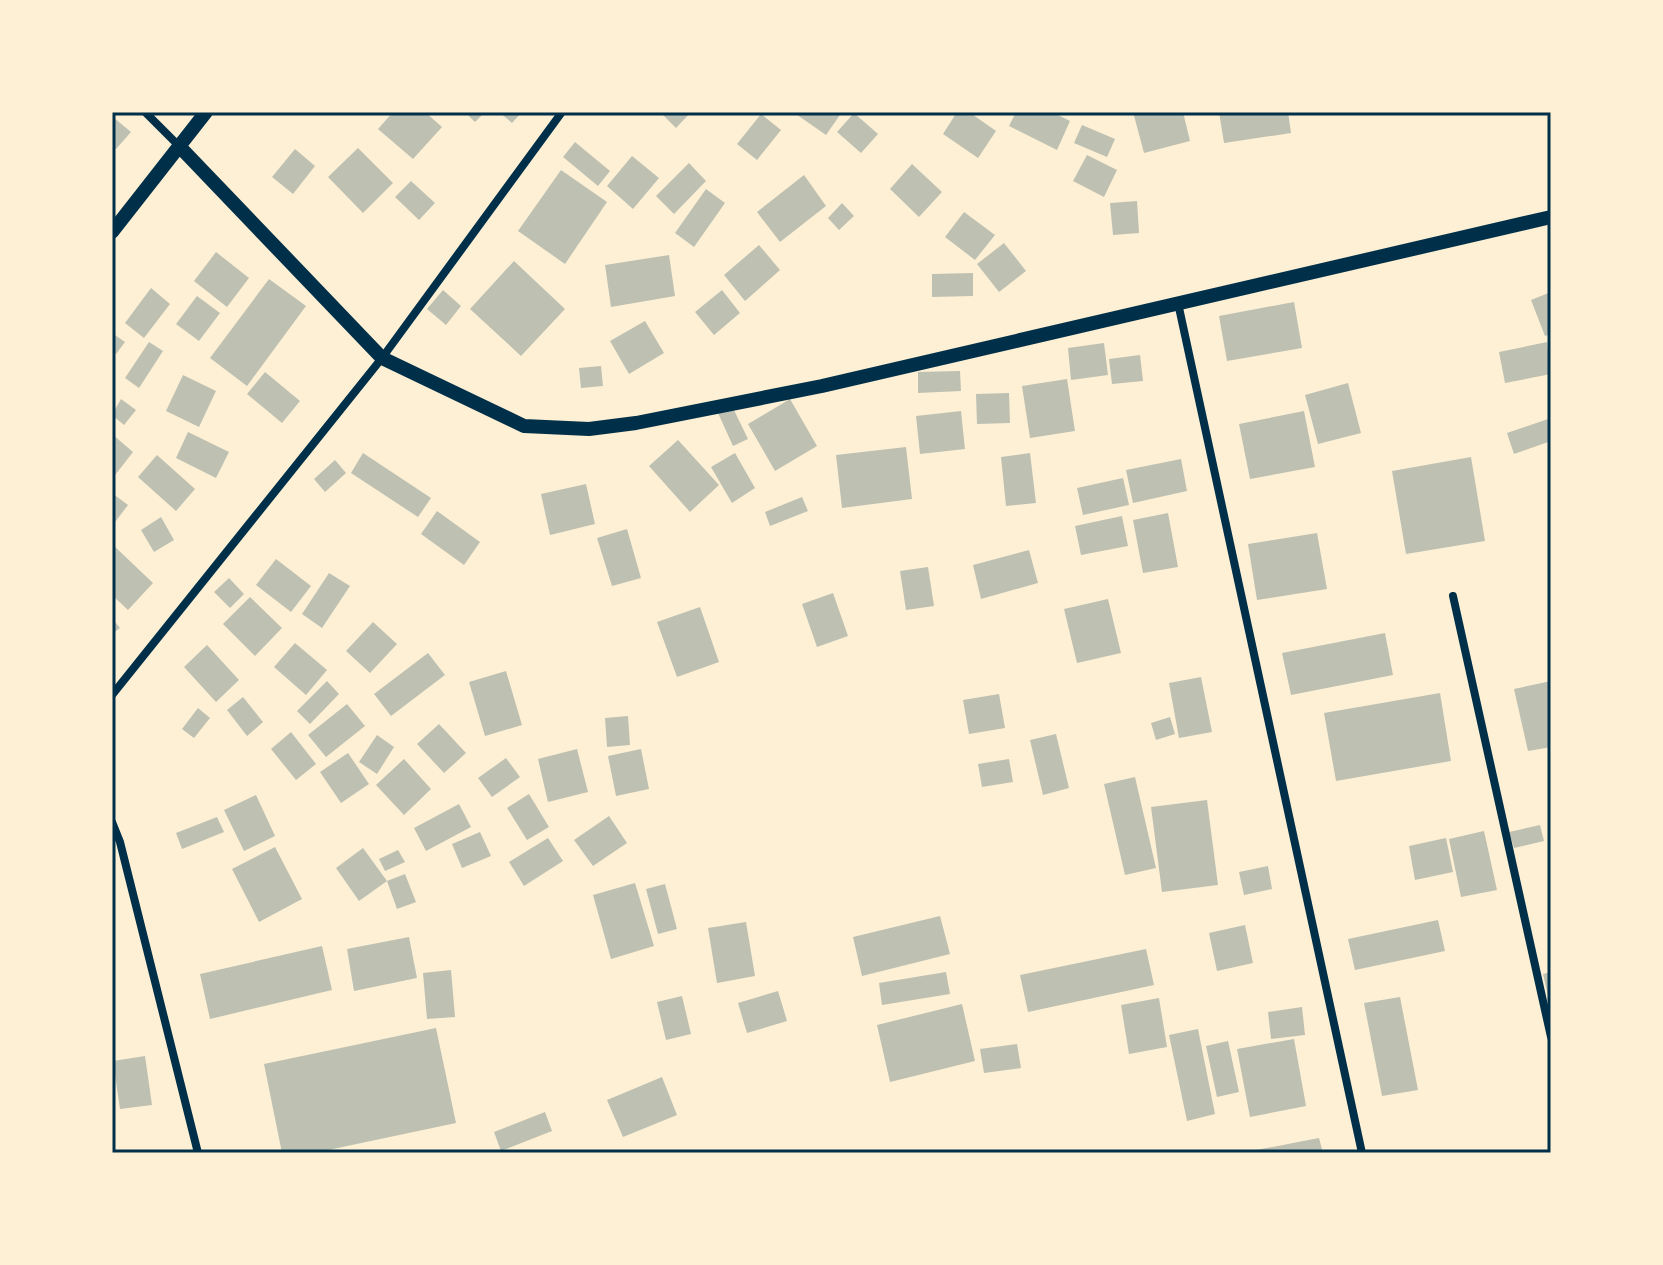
<svg xmlns="http://www.w3.org/2000/svg" width="1663" height="1265" font-family="'Work Sans',sans-serif">
<style>
.building{fill:#bec0b2}
.lines{fill:none;stroke-linecap:round;stroke-linejoin:round}
.minor{stroke:#003049;stroke-width:8}
.tertiary{stroke:#003049;stroke-width:14}
.neatline{fill:none;stroke:#003049;stroke-width:3}
</style>
<rect width="100%" height="100%" fill="#fdf0d5"/>
<path class="building" d="M 393,112 L 425,112 L 442,127 L 413,159 L 378,129 Z
M 465,112 L 485,112 L 475,122 Z
M 499,112 L 522,112 L 512,123 Z
M 660,112 L 691,112 L 676,128 Z
M 793,112 L 842,112 L 826,135 Z
M 957,112 L 969,112 L 996,131 L 978,158 L 943,134 Z
M 1016,112 L 1052,112 L 1070,121 L 1057,150 L 1009,126 Z
M 1133,112 L 1183,112 L 1190,141 L 1144,153 Z
M 1219,112 L 1288,112 L 1291,133 L 1224,143 Z
M 854,113 L 878,134 L 861,153 L 837,132 Z
M 761,114 L 781,130 L 757,160 L 737,144 Z
M 113,117 L 131,132 L 116,149 L 112,146 Z
M 1082,125 L 1115,139 L 1107,157 L 1074,143 Z
M 575,142 L 610,171 L 598,186 L 563,157 Z
M 358,148 L 393,183 L 363,213 L 328,177 Z
M 295,149 L 315,166 L 293,194 L 272,177 Z
M 1087,155 L 1117,170 L 1104,197 L 1073,181 Z
M 632,156 L 659,178 L 633,209 L 607,186 Z
M 689,163 L 706,181 L 674,214 L 656,196 Z
M 912,164 L 942,192 L 919,217 L 890,189 Z
M 561,170 L 607,202 L 565,264 L 518,231 Z
M 804,175 L 826,206 L 780,242 L 757,212 Z
M 411,181 L 435,203 L 419,220 L 395,197 Z
M 706,189 L 725,203 L 694,247 L 675,233 Z
M 1137,201 L 1139,233 L 1113,235 L 1110,203 Z
M 842,203 L 854,216 L 839,230 L 828,218 Z
M 964,212 L 995,235 L 975,260 L 945,237 Z
M 1004,243 L 1026,271 L 999,292 L 977,264 Z
M 759,245 L 780,270 L 745,301 L 724,275 Z
M 216,252 L 249,278 L 227,307 L 194,281 Z
M 669,255 L 675,296 L 611,307 L 605,265 Z
M 514,261 L 565,309 L 521,356 L 470,309 Z
M 973,273 L 973,296 L 932,297 L 932,274 Z
M 269,279 L 306,306 L 247,386 L 210,358 Z
M 151,288 L 170,304 L 144,338 L 125,323 Z
M 443,290 L 461,306 L 446,325 L 427,309 Z
M 722,290 L 740,313 L 714,335 L 695,312 Z
M 1551,292 L 1551,334 L 1545,336 L 1531,300 Z
M 197,296 L 220,313 L 199,341 L 176,324 Z
M 1294,302 L 1302,348 L 1227,361 L 1219,316 Z
M 645,321 L 664,353 L 629,374 L 610,341 Z
M 112,333 L 125,342 L 116,354 L 112,351 Z
M 149,342 L 163,351 L 139,388 L 125,378 Z
M 1547,342 L 1551,374 L 1505,383 L 1499,352 Z
M 1104,343 L 1108,375 L 1071,380 L 1068,348 Z
M 1140,355 L 1143,381 L 1112,384 L 1109,359 Z
M 601,366 L 603,386 L 581,388 L 579,368 Z
M 960,371 L 961,391 L 918,393 L 918,372 Z
M 265,372 L 300,401 L 282,423 L 247,394 Z
M 183,375 L 216,391 L 199,427 L 166,411 Z
M 1067,379 L 1075,431 L 1030,438 L 1022,386 Z
M 1348,383 L 1361,433 L 1318,444 L 1305,395 Z
M 1009,393 L 1010,423 L 977,424 L 976,394 Z
M 121,399 L 136,410 L 124,425 L 112,415 Z
M 790,399 L 817,446 L 775,471 L 748,424 Z
M 732,406 L 748,439 L 733,446 L 718,413 Z
M 961,411 L 965,449 L 920,454 L 916,416 Z
M 1304,411 L 1315,467 L 1250,479 L 1239,424 Z
M 1551,418 L 1551,441 L 1514,454 L 1507,433 Z
M 188,432 L 229,452 L 216,478 L 176,458 Z
M 112,434 L 133,452 L 112,479 Z
M 678,440 L 719,485 L 690,512 L 649,466 Z
M 906,447 L 912,499 L 842,508 L 836,455 Z
M 363,453 L 431,498 L 418,517 L 351,473 Z
M 735,453 L 755,488 L 732,503 L 711,467 Z
M 1030,453 L 1036,503 L 1006,506 L 1001,457 Z
M 157,455 L 195,489 L 176,511 L 138,477 Z
M 1471,457 L 1485,541 L 1406,554 L 1392,471 Z
M 1181,459 L 1187,491 L 1133,503 L 1126,470 Z
M 335,460 L 346,473 L 325,492 L 314,479 Z
M 1123,478 L 1129,505 L 1083,515 L 1077,488 Z
M 586,484 L 595,524 L 550,535 L 541,494 Z
M 112,493 L 128,505 L 112,526 Z
M 802,497 L 808,511 L 770,526 L 765,512 Z
M 437,511 L 480,542 L 464,565 L 421,534 Z
M 1168,513 L 1178,567 L 1143,573 L 1133,520 Z
M 1122,516 L 1128,546 L 1081,555 L 1075,526 Z
M 161,517 L 174,540 L 154,552 L 141,530 Z
M 627,529 L 641,578 L 612,586 L 597,538 Z
M 1317,533 L 1327,589 L 1257,600 L 1248,544 Z
M 112,544 L 153,583 L 128,610 L 112,595 Z
M 1029,550 L 1038,583 L 981,599 L 973,565 Z
M 276,559 L 311,586 L 291,612 L 256,585 Z
M 928,567 L 934,606 L 906,610 L 900,571 Z
M 329,573 L 350,586 L 322,628 L 302,614 Z
M 229,578 L 244,594 L 230,608 L 214,592 Z
M 833,593 L 848,636 L 817,647 L 802,604 Z
M 250,597 L 282,628 L 255,656 L 223,624 Z
M 1108,599 L 1121,653 L 1077,663 L 1064,609 Z
M 700,607 L 719,662 L 677,677 L 657,622 Z
M 112,618 L 120,628 L 112,634 Z
M 373,622 L 397,644 L 370,673 L 346,651 Z
M 1385,633 L 1393,675 L 1291,695 L 1282,653 Z
M 295,643 L 327,670 L 306,695 L 274,667 Z
M 207,645 L 239,680 L 216,702 L 184,667 Z
M 428,653 L 445,675 L 391,716 L 374,694 Z
M 506,671 L 522,725 L 485,736 L 469,682 Z
M 1201,677 L 1212,732 L 1179,738 L 1169,683 Z
M 327,681 L 339,694 L 310,724 L 297,711 Z
M 1551,681 L 1551,747 L 1528,751 L 1514,689 Z
M 1440,693 L 1451,761 L 1336,781 L 1324,713 Z
M 999,694 L 1005,728 L 969,734 L 963,700 Z
M 243,697 L 263,722 L 247,736 L 227,710 Z
M 347,704 L 365,726 L 326,757 L 308,735 Z
M 198,708 L 210,718 L 194,738 L 182,729 Z
M 628,716 L 630,745 L 607,747 L 605,718 Z
M 1170,717 L 1175,734 L 1156,740 L 1151,723 Z
M 439,724 L 466,753 L 444,773 L 417,744 Z
M 291,732 L 316,764 L 296,780 L 271,749 Z
M 1056,734 L 1069,788 L 1043,795 L 1030,740 Z
M 377,735 L 394,747 L 377,774 L 359,762 Z
M 577,749 L 588,792 L 548,802 L 538,759 Z
M 641,749 L 649,789 L 616,796 L 608,756 Z
M 348,753 L 369,784 L 341,803 L 320,772 Z
M 506,758 L 520,777 L 492,797 L 478,778 Z
M 404,759 L 431,789 L 404,815 L 376,785 Z
M 1009,759 L 1013,782 L 982,787 L 978,764 Z
M 1135,777 L 1156,868 L 1125,875 L 1104,784 Z
M 529,794 L 549,827 L 527,840 L 507,808 Z
M 256,795 L 275,836 L 244,851 L 224,810 Z
M 1207,800 L 1218,885 L 1162,892 L 1151,807 Z
M 459,804 L 471,827 L 426,851 L 414,828 Z
M 609,816 L 627,843 L 593,866 L 574,840 Z
M 217,817 L 224,832 L 182,849 L 176,833 Z
M 1540,825 L 1544,841 L 1514,848 L 1509,832 Z
M 1484,831 L 1497,890 L 1461,897 L 1449,839 Z
M 480,832 L 491,856 L 462,868 L 452,844 Z
M 548,838 L 563,861 L 524,886 L 509,862 Z
M 1446,838 L 1453,872 L 1415,880 L 1409,846 Z
M 275,847 L 302,899 L 259,922 L 232,869 Z
M 363,848 L 387,881 L 359,901 L 336,868 Z
M 398,850 L 405,862 L 385,871 L 379,859 Z
M 1268,866 L 1272,889 L 1244,895 L 1239,872 Z
M 405,874 L 416,902 L 397,909 L 387,881 Z
M 635,883 L 654,946 L 611,959 L 593,895 Z
M 665,884 L 677,929 L 658,934 L 646,889 Z
M 940,916 L 950,954 L 862,976 L 853,937 Z
M 1438,920 L 1445,951 L 1355,970 L 1348,939 Z
M 746,922 L 755,976 L 717,983 L 708,928 Z
M 1245,925 L 1253,963 L 1217,971 L 1209,933 Z
M 409,937 L 417,978 L 354,991 L 347,949 Z
M 322,946 L 332,990 L 210,1019 L 200,974 Z
M 1146,949 L 1154,985 L 1028,1012 L 1020,975 Z
M 451,970 L 455,1017 L 427,1019 L 423,973 Z
M 946,972 L 950,994 L 882,1005 L 879,983 Z
M 1551,972 L 1551,1004 L 1550,1004 L 1543,974 Z
M 778,991 L 787,1021 L 747,1033 L 738,1003 Z
M 682,996 L 691,1034 L 666,1040 L 657,1002 Z
M 1400,997 L 1418,1090 L 1382,1096 L 1364,1003 Z
M 1159,998 L 1167,1047 L 1129,1054 L 1121,1005 Z
M 962,1004 L 975,1061 L 890,1082 L 877,1025 Z
M 1302,1007 L 1305,1035 L 1271,1039 L 1268,1012 Z
M 436,1028 L 456,1123 L 314,1153 L 282,1153 L 264,1064 Z
M 1198,1029 L 1215,1114 L 1187,1121 L 1169,1035 Z
M 1294,1039 L 1306,1106 L 1250,1117 L 1237,1049 Z
M 1228,1041 L 1239,1092 L 1217,1097 L 1206,1046 Z
M 1017,1044 L 1021,1068 L 984,1073 L 980,1049 Z
M 145,1056 L 152,1105 L 120,1109 L 113,1061 Z
M 662,1077 L 677,1115 L 623,1137 L 607,1100 Z
M 545,1112 L 552,1131 L 501,1151 L 494,1132 Z
M 1319,1138 L 1323,1153 L 1246,1153 L 1246,1152 Z"/>
<g class="lines">
<path class="minor" d="M 145,112 L 179,146
M 1178,303 L 1362,1153
M 1453,596 L 1551,1037
M 112,695 L 382,358 L 562,112
M 112,822 L 120,842 L 198,1153"/>
<path class="tertiary" d="M 179,146 L 382,358 L 524,426 L 589,429 L 636,423 L 822,386 L 1551,217
M 112,232 L 206,112"/>
</g>
<rect width="1663" height="1265" fill="none" stroke="#fdf0d5" stroke-width="228"/>
<rect x="114" y="114" width="1435" height="1037" class="neatline"/>
</svg>
